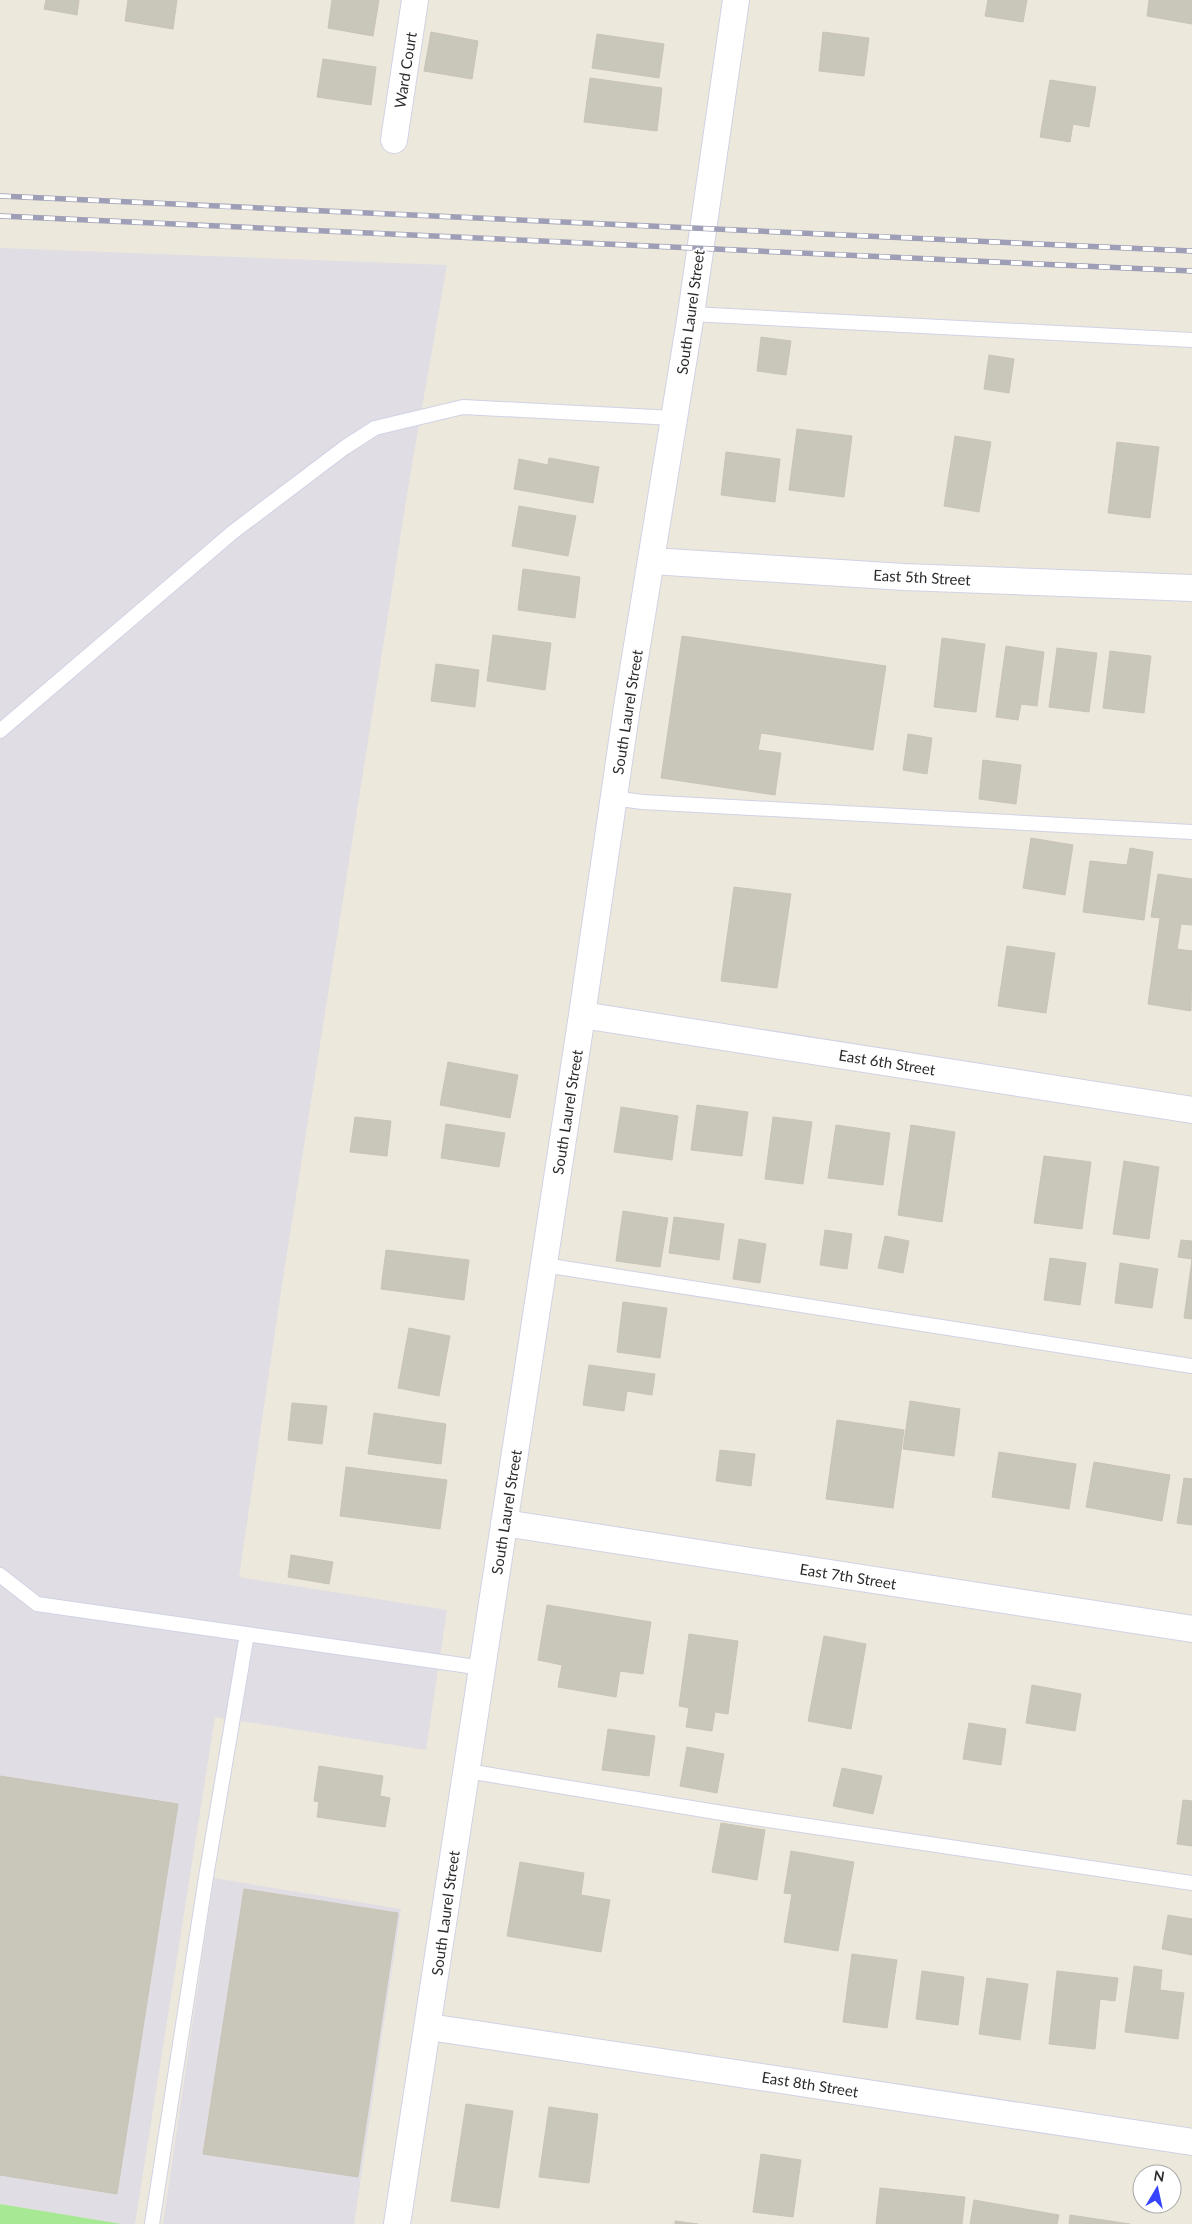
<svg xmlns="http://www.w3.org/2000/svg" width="1192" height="2224" font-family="Lato,sans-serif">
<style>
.industrial{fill:#e0dde5}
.green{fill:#a7e895}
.building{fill:#c9c6ba;stroke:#c9c4b5}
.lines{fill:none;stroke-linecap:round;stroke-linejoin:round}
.lane-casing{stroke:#d1d2e4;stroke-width:16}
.street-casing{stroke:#d1d2e4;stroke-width:28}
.lane{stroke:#fff;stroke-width:14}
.street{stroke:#fff;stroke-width:26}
.rail-casing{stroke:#9e9fb6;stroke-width:5.5}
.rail{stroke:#fff;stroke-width:4;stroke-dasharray:11;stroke-linecap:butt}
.labels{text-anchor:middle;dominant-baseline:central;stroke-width:4;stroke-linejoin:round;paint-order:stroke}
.street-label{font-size:15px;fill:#2b2b2b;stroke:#fff}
</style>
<rect width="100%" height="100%" fill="#ede8dc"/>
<path class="industrial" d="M 0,248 L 447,265 L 410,476 L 281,1291 L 239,1577 L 447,1610 L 426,1750 L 215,1717 L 135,2224 L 122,2224 L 0,2204 Z
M 214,1878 L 401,1909 L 354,2224 L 163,2224 Z"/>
<path class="green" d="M 0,2204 L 122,2224 L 0,2224 Z"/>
<path class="building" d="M 46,0 L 79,0 L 77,15 L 44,9 Z
M 128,0 L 177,0 L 173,29 L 125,21 Z
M 332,0 L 379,0 L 373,36 L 328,28 Z
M 988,0 L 1027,0 L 1023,22 L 985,16 Z
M 1149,0 L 1192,0 L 1192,24 L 1147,16 Z
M 431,32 L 478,41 L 472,79 L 424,71 Z
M 823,32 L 869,38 L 864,76 L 819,71 Z
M 597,34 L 664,44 L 659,78 L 592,68 Z
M 323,59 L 376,67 L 371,105 L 317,97 Z
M 590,78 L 662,88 L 657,131 L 584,122 Z
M 1050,80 L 1096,87 L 1089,127 L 1073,124 L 1070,142 L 1040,137 Z
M 761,337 L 791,341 L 786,375 L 757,371 Z
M 989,355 L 1014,359 L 1009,393 L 984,389 Z
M 797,429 L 852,436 L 844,497 L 789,490 Z
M 955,436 L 991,442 L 979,512 L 944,506 Z
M 1117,442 L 1159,447 L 1150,518 L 1108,513 Z
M 726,452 L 780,459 L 775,502 L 721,495 Z
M 549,458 L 599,467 L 593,503 L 514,489 L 519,459 L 548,465 Z
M 519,506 L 576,516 L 568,556 L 512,546 Z
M 523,569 L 580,577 L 575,618 L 518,610 Z
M 493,635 L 551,643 L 545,690 L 487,681 Z
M 682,636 L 886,666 L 873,750 L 761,733 L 758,750 L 781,753 L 775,795 L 661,778 Z
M 942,638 L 985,644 L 976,712 L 934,707 Z
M 1006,646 L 1044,652 L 1037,706 L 1021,704 L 1018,720 L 996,717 Z
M 1057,648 L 1097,653 L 1089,712 L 1049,707 Z
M 1110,651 L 1151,656 L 1144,713 L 1103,708 Z
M 436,664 L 479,670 L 475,707 L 431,701 Z
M 908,734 L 932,738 L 927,774 L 903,770 Z
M 983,760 L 1021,765 L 1016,804 L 979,799 Z
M 1031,838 L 1073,845 L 1065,895 L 1023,888 Z
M 1130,848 L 1153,852 L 1144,920 L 1083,912 L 1090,861 L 1127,865 Z
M 1158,874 L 1192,879 L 1192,925 L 1181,924 L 1177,949 L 1192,951 L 1191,1011 L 1148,1004 L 1160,918 L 1151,917 Z
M 734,887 L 791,894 L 777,988 L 721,981 Z
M 1007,946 L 1055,953 L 1046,1013 L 998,1006 Z
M 448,1062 L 518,1075 L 510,1118 L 440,1105 Z
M 697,1105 L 748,1112 L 742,1156 L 691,1150 Z
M 621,1107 L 678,1116 L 672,1160 L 614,1152 Z
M 355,1117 L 391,1121 L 387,1156 L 350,1152 Z
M 773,1117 L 812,1122 L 803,1184 L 765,1179 Z
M 446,1124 L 505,1133 L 499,1167 L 441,1158 Z
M 836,1125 L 890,1133 L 883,1185 L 828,1178 Z
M 911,1125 L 955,1132 L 942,1222 L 898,1215 Z
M 1044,1156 L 1091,1162 L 1082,1229 L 1034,1223 Z
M 1124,1161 L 1159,1167 L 1149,1239 L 1113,1234 Z
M 623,1211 L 668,1218 L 660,1267 L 616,1261 Z
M 674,1217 L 724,1224 L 719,1260 L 669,1253 Z
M 825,1230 L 852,1234 L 847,1269 L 820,1265 Z
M 885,1236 L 909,1241 L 903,1273 L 878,1268 Z
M 739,1239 L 766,1244 L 760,1283 L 733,1279 Z
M 1181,1240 L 1192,1241 L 1192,1319 L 1184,1318 L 1192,1259 L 1178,1257 Z
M 386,1250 L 469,1260 L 464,1300 L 381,1289 Z
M 1050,1258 L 1086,1263 L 1080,1305 L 1044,1300 Z
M 1120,1263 L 1158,1269 L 1152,1308 L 1115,1303 Z
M 623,1302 L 667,1308 L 660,1358 L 617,1352 Z
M 409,1328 L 450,1336 L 439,1396 L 398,1388 Z
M 589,1365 L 655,1374 L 652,1395 L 627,1391 L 624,1411 L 583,1405 Z
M 910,1401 L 960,1409 L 954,1456 L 903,1449 Z
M 292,1403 L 327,1406 L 322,1444 L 288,1440 Z
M 374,1413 L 446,1424 L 441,1464 L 368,1454 Z
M 837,1420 L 904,1430 L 893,1508 L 826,1499 Z
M 720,1450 L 755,1454 L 751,1486 L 716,1481 Z
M 999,1452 L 1076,1464 L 1069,1509 L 992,1497 Z
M 1094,1462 L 1170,1475 L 1162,1521 L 1086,1507 Z
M 346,1467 L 447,1480 L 440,1529 L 340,1516 Z
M 1184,1478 L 1192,1479 L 1192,1525 L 1177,1523 Z
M 291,1555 L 333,1562 L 329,1584 L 288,1577 Z
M 547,1605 L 651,1622 L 643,1674 L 620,1671 L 616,1697 L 558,1687 L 562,1665 L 538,1660 Z
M 689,1634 L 738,1641 L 728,1714 L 715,1712 L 712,1731 L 686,1727 L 689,1708 L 679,1706 Z
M 824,1636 L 866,1644 L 851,1729 L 808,1721 Z
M 1032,1685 L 1081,1694 L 1075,1731 L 1026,1723 Z
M 969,1723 L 1006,1729 L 1001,1765 L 963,1759 Z
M 608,1729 L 655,1736 L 649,1776 L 602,1770 Z
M 687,1747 L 724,1754 L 717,1793 L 680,1786 Z
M 319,1766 L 383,1776 L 380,1796 L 390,1798 L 385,1827 L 317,1817 L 319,1802 L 314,1801 Z
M 842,1768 L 882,1776 L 873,1814 L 833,1806 Z
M 0,1776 L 178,1804 L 117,2194 L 0,2175 Z
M 1183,1800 L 1192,1801 L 1192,1846 L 1177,1844 Z
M 721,1823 L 765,1830 L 757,1880 L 712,1872 Z
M 791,1851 L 854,1862 L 838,1951 L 784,1942 L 792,1894 L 784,1893 Z
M 520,1862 L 584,1873 L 581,1895 L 610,1900 L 601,1952 L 507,1936 Z
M 244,1889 L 398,1913 L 358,2177 L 203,2154 Z
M 1168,1915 L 1192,1919 L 1192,1955 L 1162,1949 Z
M 852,1954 L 897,1960 L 887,2028 L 843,2022 Z
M 1134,1966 L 1162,1970 L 1160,1990 L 1184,1993 L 1178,2039 L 1125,2032 Z
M 922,1971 L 964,1977 L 958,2025 L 916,2019 Z
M 1057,1971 L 1118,1978 L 1115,2001 L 1100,1999 L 1095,2049 L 1049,2044 Z
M 987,1978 L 1028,1984 L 1020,2040 L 979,2034 Z
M 466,2104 L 513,2111 L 499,2208 L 451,2201 Z
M 549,2107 L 598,2114 L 589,2183 L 539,2177 Z
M 761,2154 L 801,2160 L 793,2217 L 753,2212 Z
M 880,2188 L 965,2197 L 962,2224 L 876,2224 Z
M 974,2200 L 1059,2215 L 1057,2224 L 970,2224 Z
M 1070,2215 L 1130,2224 L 1069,2224 Z
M 675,2221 L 698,2224 L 675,2224 Z"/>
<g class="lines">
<defs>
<path id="lane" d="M 691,314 L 1192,340
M 0,731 L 233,532 L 344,448 L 375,428 L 463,407 L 674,418
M 614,798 L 642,802 L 1192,832
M 544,1265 L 1192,1366
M 0,1575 L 37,1604 L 483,1668
M 467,1771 L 728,1814 L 1192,1883
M 152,2224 L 206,1877 L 247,1634"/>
<path id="street" d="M 394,140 L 415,0
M 652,561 L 904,577 L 1192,588
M 582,1015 L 1192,1110
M 504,1523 L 1192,1629
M 429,2027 L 1192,2142
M 397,2224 L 582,1015 L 627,707 L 691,314 L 736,0"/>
</defs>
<use href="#lane" class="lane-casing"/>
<use href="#street" class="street-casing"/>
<use href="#lane" class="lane"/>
<use href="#street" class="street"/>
<defs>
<path id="rail" d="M 0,196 L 1192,251
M 0,216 L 1192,271"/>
</defs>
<use href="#rail" class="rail-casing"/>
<use href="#rail" class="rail"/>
</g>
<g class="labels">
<g class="street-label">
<text transform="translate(405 70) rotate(-81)">Ward Court</text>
<text transform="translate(690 312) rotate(-82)">South Laurel Street</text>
<text transform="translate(922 577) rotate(3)">East 5th Street</text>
<text transform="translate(627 712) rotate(-81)">South Laurel Street</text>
<text transform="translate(887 1062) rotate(9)">East 6th Street</text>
<text transform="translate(567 1112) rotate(-81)">South Laurel Street</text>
<text transform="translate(506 1512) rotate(-81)">South Laurel Street</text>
<text transform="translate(848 1576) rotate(9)">East 7th Street</text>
<text transform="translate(445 1913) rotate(-82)">South Laurel Street</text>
<text transform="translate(810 2084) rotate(9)">East 8th Street</text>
</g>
</g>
<g transform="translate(1157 2189) rotate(9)"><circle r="24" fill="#ffffff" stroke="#aaaaaa"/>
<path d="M0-4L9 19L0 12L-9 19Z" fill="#3744ff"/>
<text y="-8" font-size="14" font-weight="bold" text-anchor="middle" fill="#2b2b2b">N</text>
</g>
</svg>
